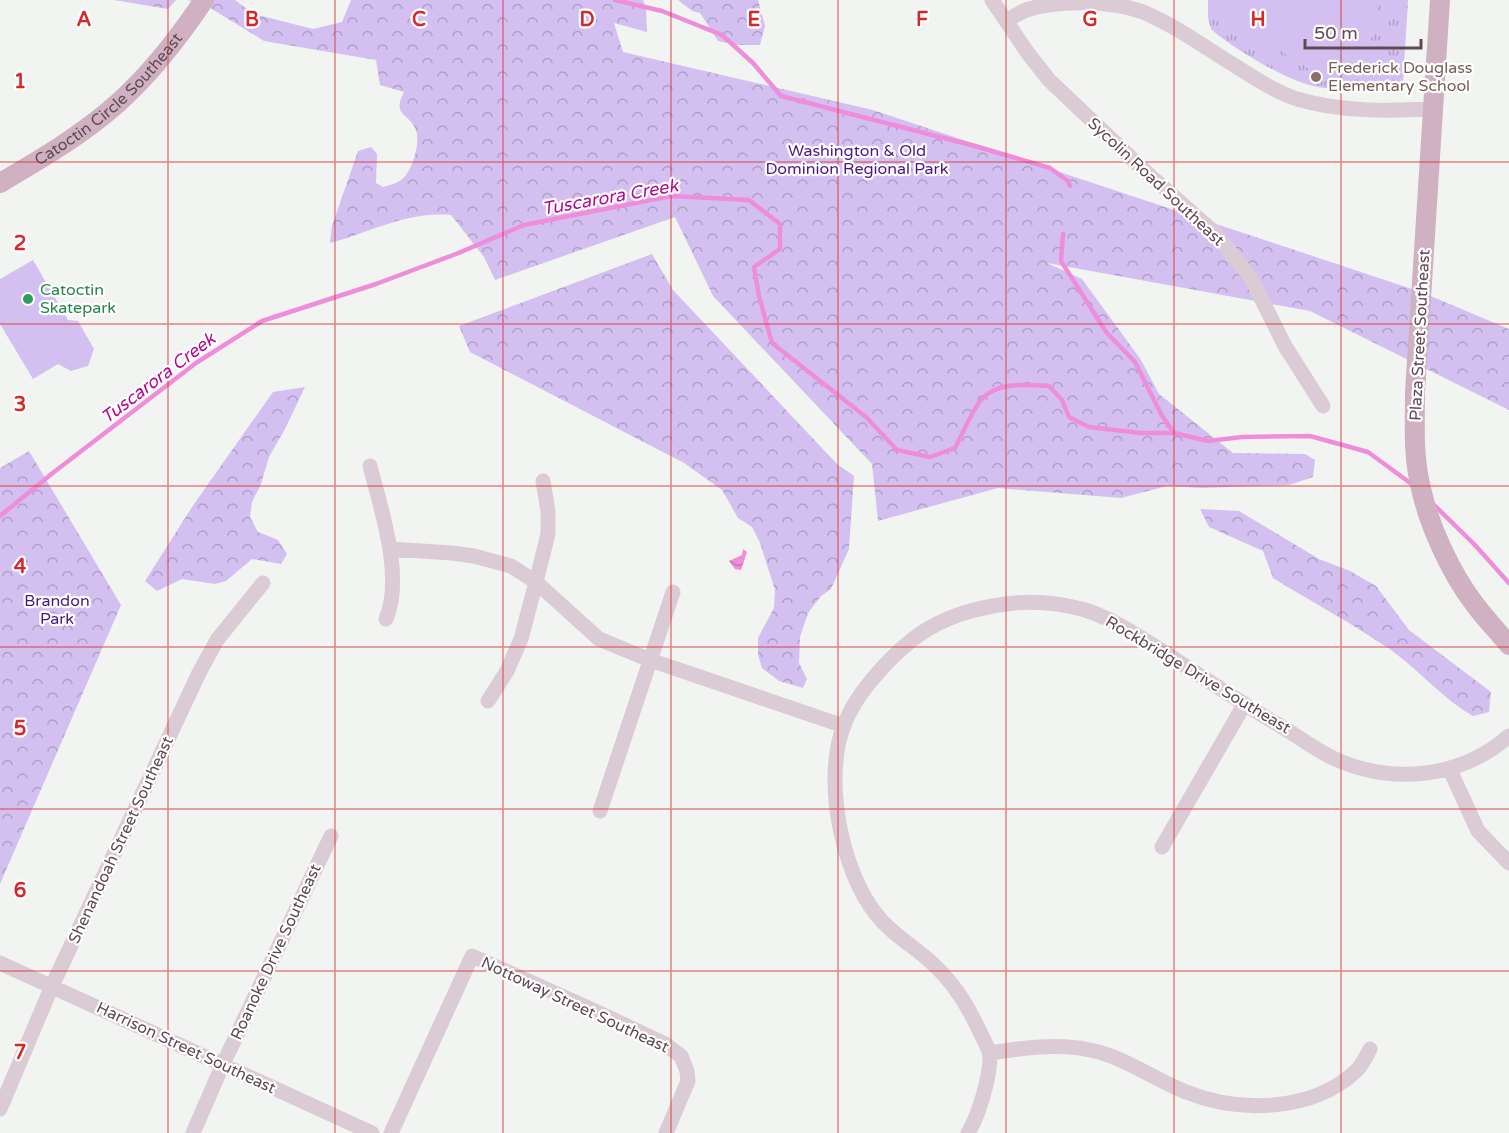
<svg xmlns="http://www.w3.org/2000/svg" width="1509" height="1133" font-family="'Varela Round',sans-serif">
<style>
.grass{fill:url(#grass-tufts)}
.forest{fill:url(#forest-crowns)}
.pitch{fill:#d3c0f1}
.water{fill:url(#water-waves)}
.lines{fill:none;stroke-linecap:round;stroke-linejoin:round}
.stream{stroke:#ef8ddb;stroke-width:4.5}
.minor{stroke:#dbcbd4;stroke-width:15}
.major{stroke:#d0b1c1;stroke-width:20}
.grid{fill:none;stroke:#d62828;stroke-width:1.5;stroke-opacity:0.55}
.education-dot{fill:#8d6e63;stroke:#fff;stroke-width:2}
.leisure-dot{fill:#2e9e5b;stroke:#fff;stroke-width:2}
.labels{text-anchor:middle;dominant-baseline:central;stroke-width:4.5;stroke-linejoin:round;paint-order:stroke}
.education-label{font-size:16px;fill:#785e54;stroke:#fff;text-anchor:start}
.street-label{font-size:16px;fill:#604955;stroke:#fff}
.park-label{font-size:16px;fill:#4c1585;stroke:#fff}
.leisure-label{font-size:16px;fill:#27864d;stroke:#fff;text-anchor:start}
.water-label{font-size:18px;font-style:italic;fill:#b20990;stroke:#fff}
.grid-label{font-size:20px;text-anchor:middle;font-weight:bold;fill:#d62828;stroke:#fff;stroke-width:4.5;stroke-linejoin:round;paint-order:stroke}
</style>
<defs>
<pattern id="grass-tufts" width="24" height="20" patternUnits="userSpaceOnUse" patternTransform="scale(1.5)"><rect width="24" height="20" fill="#d3c0f1"/><path d="M3 7l-1-3M5 7V3M7 7l1-3M15 17l-1-3M17 17v-4M19 17l1-3" fill="none" stroke="#af9ec6"/></pattern>
<pattern id="forest-crowns" width="20" height="18" patternUnits="userSpaceOnUse" patternTransform="scale(1.5)"><rect width="20" height="18" fill="#d3c0f1"/><path d="M2 6a3 3 0 1 1 6 0M12 15a3 3 0 1 1 6 0" fill="none" stroke="#af9ec6"/></pattern>
<pattern id="water-waves" width="16" height="10" patternUnits="userSpaceOnUse" patternTransform="scale(1.5)"><rect width="16" height="10" fill="#ef8ddb"/><path d="M0 5q4-4 8 0t8 0" fill="none" stroke="#c575b4"/></pattern>
</defs>
<rect width="100%" height="100%" fill="#f2f4f2"/>
<path class="grass" d="M 1208,0 L 1408,0 L 1403,82 L 1397,89 L 1388,92 C 1365,92 1340,91 1318,87 C 1290,83 1232,48 1211,29 L 1208,18 Z"/>
<path class="forest" d="M 114,0 L 176,0 L 168,9 Z
M 187,0 L 235,0 L 254,14 L 313,29 L 342,22 L 351,0 L 643,0 L 646,8 L 647,32 L 614,23 L 623,52 L 873,110 L 1421,292 L 1509,329 L 1509,410 L 1310,311 L 1047,263 L 1082,279 L 1141,360 L 1159,394 L 1233,453 L 1305,454 L 1315,460 L 1313,477 L 1289,485 L 1202,488 L 1167,486 L 1121,498 L 998,488 L 878,521 L 872,464 L 713,296 L 675,217 L 495,280 L 484,257 L 451,215 C 408,211 371,232 330,243 L 332,226 L 358,151 L 371,147 L 377,154 L 376,183 L 383,187 C 389,185 396,184 401,180 C 412,173 422,140 415,128 C 407,112 392,115 404,92 L 380,85 L 376,60 L 264,41 L 202,3 Z
M 678,0 L 758,0 L 765,26 L 760,45 L 736,45 L 718,41 L 700,13 L 692,11 Z
M 652,254 L 673,290 L 837,464 L 854,476 L 849,549 L 831,589 L 821,596 L 808,613 L 800,637 L 799,663 L 807,679 L 803,688 L 779,681 L 762,668 L 758,655 L 758,638 L 774,608 L 775,590 L 760,543 L 752,527 L 738,518 L 722,490 L 684,463 L 470,352 L 459,326 Z
M 305,387 L 285,429 L 269,457 L 261,484 L 252,502 L 250,517 L 258,532 L 278,540 L 287,554 L 281,564 L 252,559 L 226,581 L 215,584 L 182,579 L 157,591 L 145,581 L 194,504 L 273,392 Z
M 29,451 L 121,605 L 0,884 L 0,468 Z
M 1200,509 L 1239,511 L 1319,559 L 1350,571 L 1376,586 L 1409,630 L 1491,692 L 1489,712 L 1473,716 C 1443,699 1420,671 1391,650 C 1353,624 1312,602 1273,578 L 1263,551 L 1209,527 Z"/>
<path class="pitch" d="M 1218,0 L 1377,0 C 1376,8 1377,17 1376,24 C 1372,39 1359,72 1343,76 C 1334,78 1324,74 1315,73 L 1221,12 Z
M 33,260 L 68,320 L 78,321 L 94,349 L 88,366 L 71,371 L 58,364 L 33,379 L 0,324 L 0,279 Z"/>
<path class="water" d="M 743,549 L 747,552 L 741,570 L 735,569 L 729,561 L 742,555 Z"/>
<g class="lines">
<path class="stream" d="M 615,0 L 662,11 L 722,35 L 753,63 L 781,96 L 975,146 L 1050,168 L 1068,181 L 1070,186
M 1063,234 L 1061,261 L 1106,332 L 1135,362 L 1161,414 L 1174,433
M 1432,503 L 1474,544 L 1509,583
M 0,516 L 54,472 L 196,363 L 262,321 L 376,284 L 456,254 L 524,225 L 671,196 L 749,200 L 780,224 L 780,249 L 754,267 L 759,296 L 772,343 L 866,417 L 897,450 L 930,457 L 955,448 C 962,435 973,408 982,399 C 998,381 1028,385 1049,386 L 1062,400 L 1069,417 L 1089,427 L 1141,433 L 1174,433 L 1208,441 L 1242,437 L 1310,436 L 1368,452 L 1413,485"/>
<path class="minor" d="M 992,0 L 1027,52 L 1049,80 L 1145,171 L 1215,233 L 1251,278 L 1285,346 L 1323,406
M 1006,21 C 1013,17 1019,13 1026,10 C 1058,0 1111,0 1143,12 C 1176,26 1206,48 1237,67 C 1256,79 1276,92 1297,99 C 1341,112 1388,111 1433,109
M 370,466 C 381,509 404,577 386,619
M 391,549 L 452,553 L 474,556 L 511,566 L 536,582 L 599,639 L 650,660 L 844,726
M 488,701 L 507,671 L 521,639 L 536,582 L 548,534 L 548,511 L 543,481
M 1450,770 L 1478,831 L 1509,863
M 600,811 L 673,592
M 1162,847 L 1244,705
M 0,963 L 372,1133
M 990,1053 C 1023,1048 1057,1043 1090,1050 C 1125,1057 1153,1079 1186,1092 C 1239,1113 1311,1112 1355,1072 C 1362,1066 1366,1057 1370,1049
M 0,1109 L 52,986 L 199,673 L 217,640 L 263,583
M 193,1133 L 223,1064 L 331,836
M 391,1133 L 472,956 L 593,1010 L 665,1044 L 681,1056 L 687,1071 L 688,1081 L 666,1133
M 968,1133 C 979,1115 990,1077 990,1056 C 989,1048 984,1041 981,1034 C 968,1006 954,983 932,963 C 914,946 891,934 876,914 C 841,870 823,778 844,725 C 850,710 860,694 870,682 C 906,639 936,616 993,606 C 1023,600 1056,602 1085,610 C 1114,619 1141,638 1167,654 C 1205,679 1243,704 1282,727 C 1299,737 1317,751 1335,759 C 1393,785 1461,778 1509,736"/>
<g class="major">
<path d="M 1440,0 L 1415,392 C 1415,422 1413,454 1420,484 C 1428,524 1451,574 1476,606 C 1486,619 1498,632 1509,645"/>
<path id="s1" d="M 0,183 C 41,159 82,135 118,103 C 150,74 180,36 204,0"/>
</g>
</g>
<path class="grid" d="M 168,0 L 168,1133M 335,0 L 335,1133M 503,0 L 503,1133M 671,0 L 671,1133M 838,0 L 838,1133M 1006,0 L 1006,1133M 1174,0 L 1174,1133M 1341,0 L 1341,1133M 0,162 L 1509,162M 0,324 L 1509,324M 0,486 L 1509,486M 0,647 L 1509,647M 0,809 L 1509,809M 0,971 L 1509,971"/>
<circle class="education-dot" cx="1316" cy="77" r="6"/>
<circle class="leisure-dot" cx="28" cy="299" r="6"/>
<g class="labels">
<g class="education-label">
<text x="1328" y="68">Frederick Douglass<tspan x="1328" dy="18">Elementary School</tspan></text>
</g>
<g class="street-label">
<text stroke="none"><textPath href="#s1" startOffset="138">Catoctin Circle Southeast</textPath></text>
<text transform="translate(1156 182) rotate(43)">Sycolin Road Southeast</text>
<text transform="translate(1420 335) rotate(-87)">Plaza Street Southeast</text>
<text transform="translate(1198 675) rotate(31)">Rockbridge Drive Southeast</text>
<text transform="translate(121 840) rotate(-65)">Shenandoah Street Southeast</text>
<text transform="translate(276 952) rotate(-65)">Roanoke Drive Southeast</text>
<text transform="translate(575 1005) rotate(25)">Nottoway Street Southeast</text>
<text transform="translate(186 1048) rotate(25)">Harrison Street Southeast</text>
</g>
<g class="park-label">
<text x="857" y="151">Washington &amp; Old<tspan x="857" dy="18">Dominion Regional Park</tspan></text>
<text x="57" y="601">Brandon<tspan x="57" dy="18">Park</tspan></text>
</g>
<g class="leisure-label">
<text x="40" y="290">Catoctin<tspan x="40" dy="18">Skatepark</tspan></text>
</g>
<g class="water-label">
<text transform="translate(610 197) rotate(-10)">Tuscarora Creek</text>
<text transform="translate(158 378) rotate(-37)">Tuscarora Creek</text>
</g>
</g>
<g class="grid-label">
<text x="84" y="26">A</text>
<text x="252" y="26">B</text>
<text x="419" y="26">C</text>
<text x="587" y="26">D</text>
<text x="754" y="26">E</text>
<text x="922" y="26">F</text>
<text x="1090" y="26">G</text>
<text x="1258" y="26">H</text>
<text x="20" y="88">1</text>
<text x="20" y="250">2</text>
<text x="20" y="411">3</text>
<text x="20" y="573">4</text>
<text x="20" y="735">5</text>
<text x="20" y="897">6</text>
<text x="20" y="1059">7</text>
</g>
<path d="M1305 39v9h116v-9" fill="none" stroke="#604955" stroke-width="3"/>
<text x="1314" y="39" font-size="18" fill="#604955" stroke="#ffffff" stroke-width="4.5" paint-order="stroke">50 m</text>
</svg>
